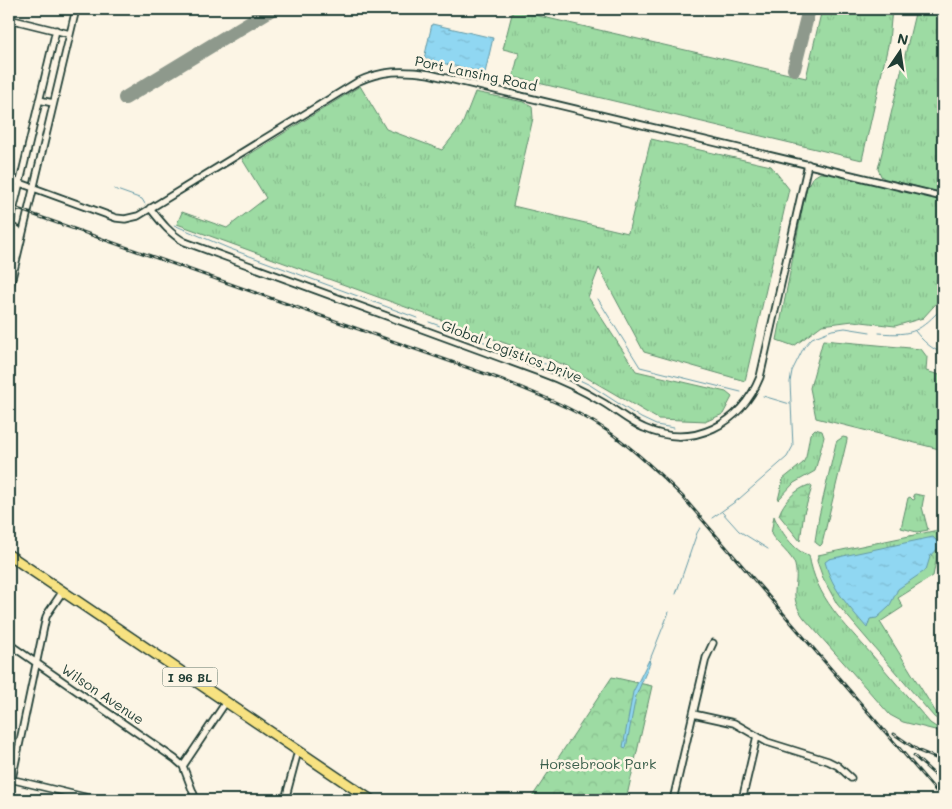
<svg xmlns="http://www.w3.org/2000/svg" width="952" height="809" font-family="Mali,sans-serif">
<style>
.grass{fill:url(#grass-tufts);stroke:#5e8c6c}
.wetland{fill:url(#wetland-marsh);stroke:#5e8c6c}
.park{fill:url(#park-crowns);stroke:#5e8c6c}
.water{fill:url(#water-ripples);stroke:#6399a6}
.lines{fill:none;stroke-linecap:round;stroke-linejoin:round}
.stream{stroke:#6399a6;stroke-width:1}
.taxiway{stroke:#8e998c;stroke-width:14}
.minor-casing{stroke:#1f3d34;stroke-width:9}
.primary-casing{stroke:#1f3d34;stroke-width:12}
.minor{stroke:#fcf5e5;stroke-width:5.5}
.primary{stroke:#f7e281;stroke-width:9}
.rail-casing{stroke:#1f3d34;stroke-width:3}
.rail{stroke:#fcf5e5;stroke-width:1;stroke-dasharray:4;stroke-linecap:butt}
.labels{text-anchor:middle;dominant-baseline:central;stroke-width:5;stroke-linejoin:round;paint-order:stroke}
.shield{fill:#fcf5e5;stroke:#617469;stroke-width:1}
.shield-label{font-size:12px;font-weight:bold;fill:#1f3d34}
.street-label{font-size:14px;fill:#1f3d34;stroke:#fcf5e5}
.park-label{font-size:14px;fill:#385d4a;stroke:#fcf5e5}
</style>
<defs>
<pattern id="grass-tufts" width="24" height="20" patternUnits="userSpaceOnUse" patternTransform="scale(1.25)"><rect width="24" height="20" fill="#9ddba3"/><path d="M3 7l-1-3M5 7V3M7 7l1-3M15 17l-1-3M17 17v-4M19 17l1-3" fill="none" stroke="#87bd8d"/></pattern>
<pattern id="wetland-marsh" width="20" height="14" patternUnits="userSpaceOnUse" patternTransform="scale(1.25)"><rect width="20" height="14" fill="#9ddba3"/><path d="M1 5h8M5 5V1M11 12h8M15 12V8" fill="none" stroke="#87bd8d"/></pattern>
<pattern id="park-crowns" width="20" height="18" patternUnits="userSpaceOnUse" patternTransform="scale(1.25)"><rect width="20" height="18" fill="#9ddba3"/><path d="M2 6a3 3 0 1 1 6 0M12 15a3 3 0 1 1 6 0" fill="none" stroke="#87bd8d"/></pattern>
<pattern id="water-ripples" width="26" height="14" patternUnits="userSpaceOnUse" patternTransform="scale(1.25)"><rect width="26" height="14" fill="#90d7f2"/><path d="M2 4q2-2 4 0t4 0M15 11q2-2 4 0t4 0" fill="none" stroke="#7cb9d0"/></pattern>
</defs>
<rect width="100%" height="100%" fill="#fcf5e5"/>
<filter id="ink" filterUnits="userSpaceOnUse"><feTurbulence type="fractalNoise" baseFrequency=".02" numOctaves="2"/><feDisplacementMap in="SourceGraphic" scale="10" xChannelSelector="R" yChannelSelector="G"/><feConvolveMatrix kernelMatrix="1 2 1 2 8 2 1 2 1" color-interpolation-filters="sRGB"/></filter>
<g filter="url(#ink)">
<path class="grass" d="M 822,9 L 892,9 L 889,41 L 862,160 L 513,77 L 519,53 L 503,49 L 513,10 L 806,78 Z
M 916,9 L 943,9 L 943,193 L 885,179 L 881,176 L 878,169 Z
M 360,86 L 386,129 L 442,150 L 462,125 L 475,92 L 524,102 L 532,106 L 533,118 L 513,206 L 628,233 L 651,139 L 771,166 L 789,189 L 745,381 L 644,352 L 599,268 L 588,297 L 636,371 L 726,392 L 732,397 L 723,414 L 707,421 L 658,419 L 565,365 L 177,224 L 182,212 L 227,228 L 266,198 L 242,159 Z
M 820,173 L 838,174 L 943,199 L 943,296 L 923,318 L 895,326 L 853,321 L 822,325 L 794,346 L 777,340 L 806,189 L 812,178 Z
M 823,340 L 921,349 L 927,357 L 926,371 L 943,376 L 943,450 L 816,418 L 810,388 Z
M 815,429 L 822,431 L 824,437 L 815,471 L 794,483 L 778,500 L 783,479 L 803,463 L 806,457 L 810,434 Z
M 843,437 L 847,438 L 847,440 L 822,544 L 820,546 L 816,543 L 815,541 L 819,516 L 836,443 L 837,441 Z
M 915,494 L 924,496 L 922,507 L 928,530 L 917,532 L 901,528 L 908,498 L 910,497 L 913,500 L 915,499 L 913,495 Z
M 774,516 C 779,529 795,553 809,555 C 816,598 844,623 872,655 C 891,678 911,700 930,723 L 936,727 L 943,730 L 943,732 L 903,722 L 890,715 L 804,618 C 787,595 800,586 795,565 C 793,556 776,543 771,534 Z
M 943,529 L 943,549 L 938,552 L 933,576 L 898,598 L 903,607 L 880,622 L 940,719 L 943,720 L 943,723 L 934,717 L 837,604 L 823,578 L 817,561 L 818,555 Z"/>
<path class="wetland" d="M 809,485 L 812,487 L 804,513 L 800,541 L 779,515 C 783,502 796,489 809,485 Z"/>
<path class="park" d="M 612,677 L 652,686 L 626,800 L 530,800 Z"/>
<path class="water" d="M 432,24 L 493,38 L 485,73 L 424,59 Z
M 933,537 L 941,545 L 930,557 L 926,570 L 898,589 L 889,607 L 877,618 L 870,619 L 867,628 C 849,607 832,589 825,562 L 829,559 Z
M 649,660 L 650,663 L 636,696 L 626,748 L 623,747 L 633,692 Z"/>
<g class="lines">
<path class="stream" d="M 114,189 L 142,199 L 145,204
M 174,225 L 228,248 L 417,318
M 598,299 L 640,367 L 741,392
M 429,322 L 548,365 L 590,385 L 641,418 L 656,425 L 674,428
M 915,331 C 923,341 931,349 943,353
M 879,333 C 915,336 919,331 943,307
M 763,396 L 790,404
M 722,512 L 739,531 L 768,549
M 712,518 L 739,499 L 787,457 L 793,446 L 790,382 L 792,371 L 804,347 L 812,338 L 832,330 L 845,328 L 870,332
M 676,594 L 697,533 L 700,528
M 649,662 L 669,612"/>
<path class="taxiway" d="M 794,69 L 809,9
M 125,98 L 272,9"/>
<defs>
<path id="minor" d="M 9,19 L 70,34
M 39,100 L 53,103
M 9,179 L 116,218 L 125,219 L 138,216 L 357,82 C 382,70 403,70 429,74 L 943,197
M 150,208 C 161,222 170,234 185,242 L 539,372 C 561,380 582,390 602,402 C 616,410 629,422 644,428 C 693,450 741,424 760,377 L 808,164
M 9,228 L 56,30
M 9,232 L 14,228 L 18,230 L 18,233 L 10,269 L 11,276
M 9,291 L 76,9
M 9,644 L 175,759 L 183,766 L 196,800
M 693,714 L 734,723 L 767,742 L 828,761 L 838,766 L 851,778
M 183,766 L 226,702
M 10,779 L 97,800
M 12,779 L 46,617 L 48,613 L 63,591
M 285,800 L 298,751
M 673,800 L 706,658 L 713,643
M 742,800 L 757,736"/>
<path id="primary" d="M 9,555 L 371,800"/>
</defs>
<use href="#minor" class="minor-casing"/>
<use href="#primary" class="primary-casing"/>
<use href="#minor" class="minor"/>
<use href="#primary" class="primary"/>
<defs>
<path id="rail" d="M 9,206 L 500,379 C 542,396 584,412 620,440 C 642,457 662,476 682,496 L 943,799
M 894,734 L 919,751 L 943,761
M 914,756 L 943,782"/>
</defs>
<use href="#rail" class="rail-casing"/>
<use href="#rail" class="rail"/>
</g>
</g>
<g class="labels">
<rect class="shield" x="162.5" y="667.5" width="55" height="19" rx="4"/>
<g class="shield-label">
<text x="190" y="677">I 96 BL</text>
</g>
<g class="street-label">
<text transform="translate(476 73) rotate(12)">Port Lansing Road</text>
<text transform="translate(512 351) rotate(21)">Global Logistics Drive</text>
<text transform="translate(103 694) rotate(34)">Wilson Avenue</text>
</g>
<g class="park-label">
<text x="598" y="763">Horsebrook Park</text>
</g>
</g>
<rect width="952" height="809" fill="none" stroke="#fcf5e5" stroke-width="30"/>
<rect x="15" y="15" width="922" height="779" fill="none" stroke="#1f3d34" stroke-width="2" filter="url(#ink)"/>
<g transform="translate(900 52) rotate(13)" stroke="#fcf5e5" stroke-width="4" paint-order="stroke">
<path d="M0-4L9 19L0 12L-9 19Z" fill="#1f3d34"/>
<text y="-8" font-size="14" font-weight="bold" text-anchor="middle" fill="#1f3d34">N</text>
</g>
</svg>
